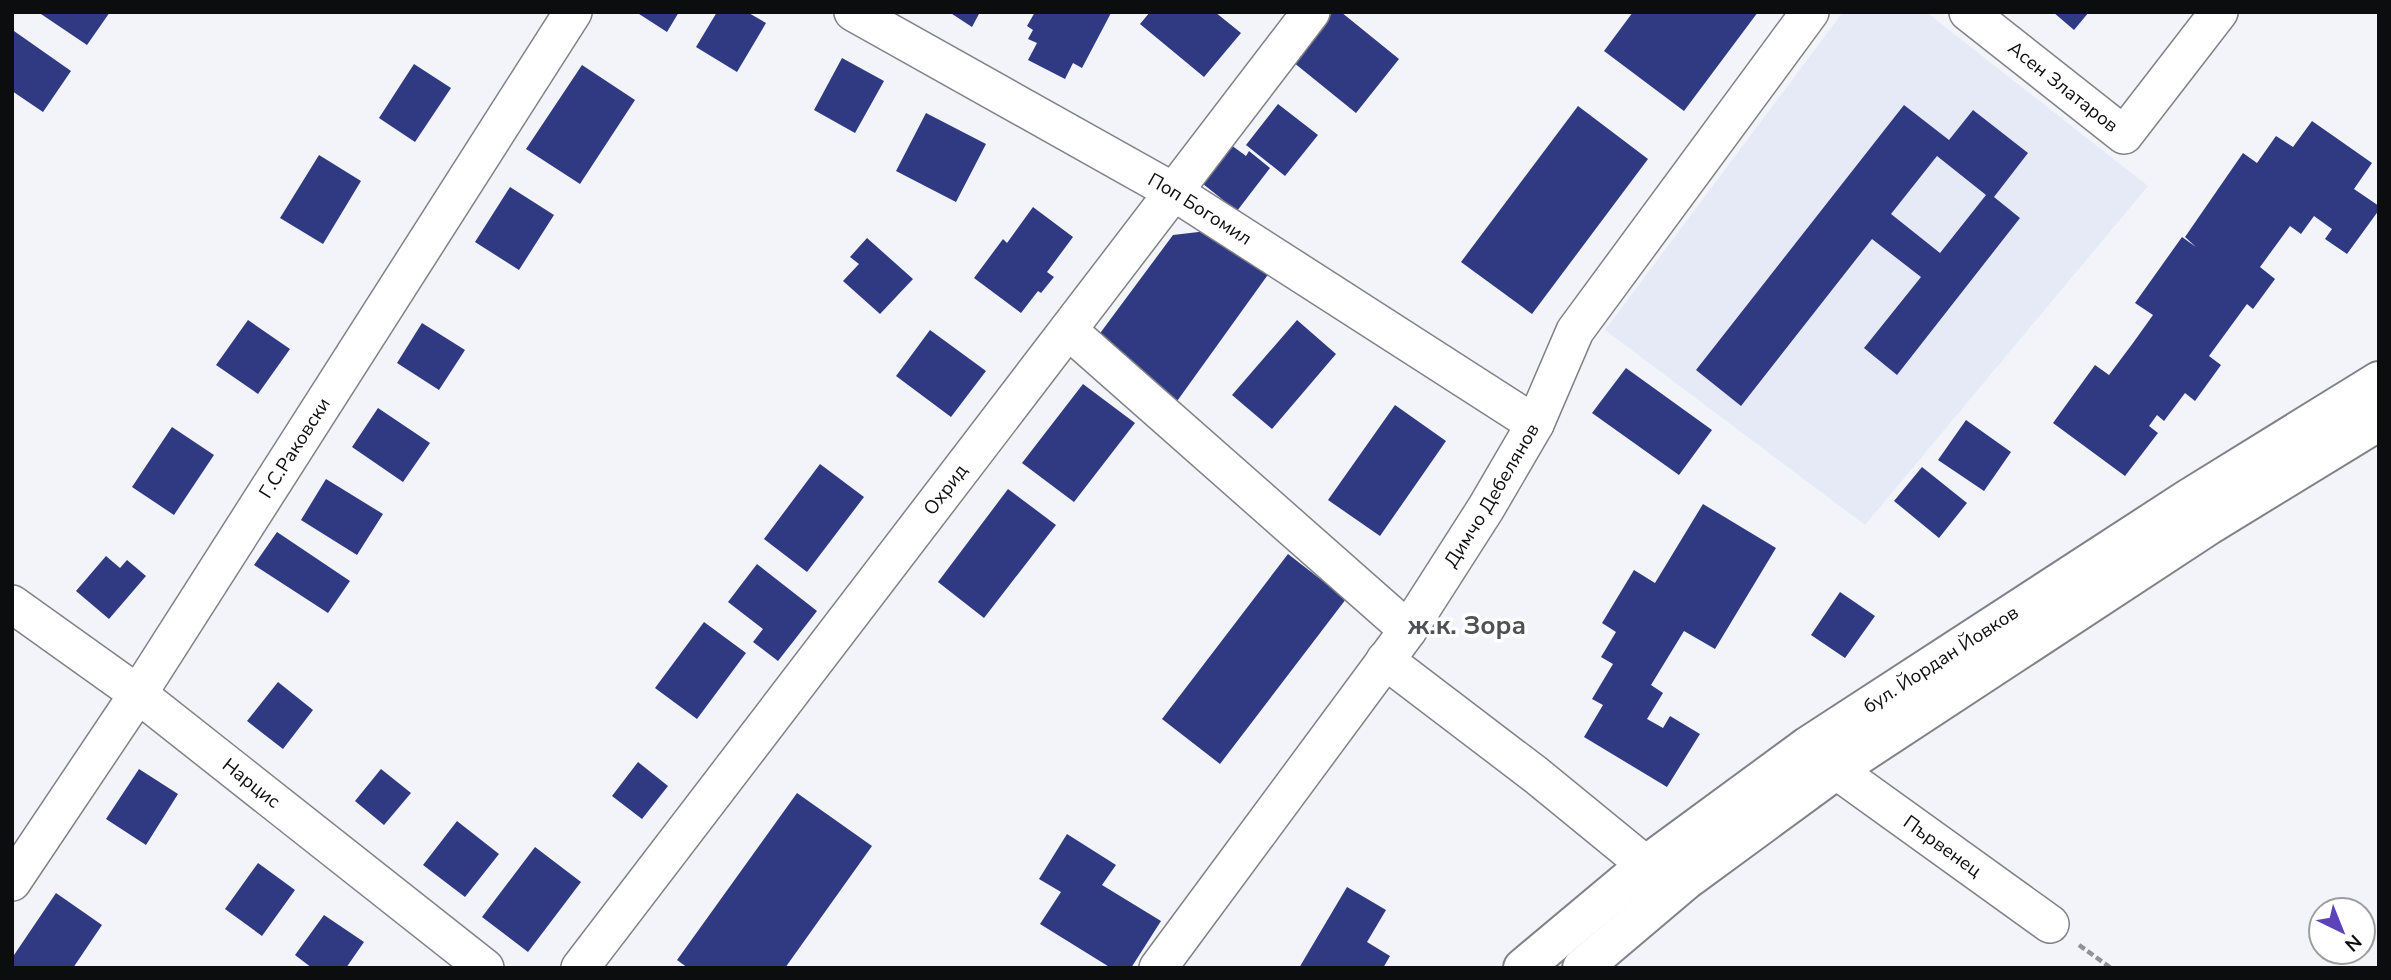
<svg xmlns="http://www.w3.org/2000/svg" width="2391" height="980" font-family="'Nunito Sans',sans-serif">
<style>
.built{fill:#e6eaf7}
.building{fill:#2f3a83;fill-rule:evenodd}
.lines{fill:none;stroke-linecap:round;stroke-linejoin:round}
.minor-casing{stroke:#808287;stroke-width:40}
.tertiary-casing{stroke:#808287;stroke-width:42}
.path{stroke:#909296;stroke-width:4.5;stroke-dasharray:7 3.5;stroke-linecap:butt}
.minor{stroke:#fff;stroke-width:37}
.tertiary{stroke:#fff;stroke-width:38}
.labels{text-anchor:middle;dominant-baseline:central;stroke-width:7;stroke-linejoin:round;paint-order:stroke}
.street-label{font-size:19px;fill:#0c0d0e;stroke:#fff}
.district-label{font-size:26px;font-weight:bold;fill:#4f5155;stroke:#fff}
</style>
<rect width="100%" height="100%" fill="#f2f4fa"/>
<path class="built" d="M 1843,12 L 1926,12 L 2148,186 L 1865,525 L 1605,330 Z"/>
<path class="building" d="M 38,12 L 110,12 L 87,45 Z
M 636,12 L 679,12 L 667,32 Z
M 717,12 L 747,12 L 766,23 L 737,72 L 696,47 Z
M 949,12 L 980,12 L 972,27 Z
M 1035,12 L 1109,12 L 1111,13 L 1082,68 L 1073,63 L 1065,79 L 1028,60 L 1037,43 L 1028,39 L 1033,30 L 1027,26 Z
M 1150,12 L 1215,12 L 1241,33 L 1204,77 L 1140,24 Z
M 1333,12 L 1341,12 L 1399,59 L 1356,113 L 1293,62 Z
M 1633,12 L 1758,12 L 1684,111 L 1604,51 Z
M 2053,12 L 2089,12 L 2074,30 Z
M 14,31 L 71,71 L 43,112 L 12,91 Z
M 842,58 L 884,81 L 855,133 L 814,110 Z
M 414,64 L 451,88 L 415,142 L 379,118 Z
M 582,65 L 635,100 L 580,184 L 526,149 Z
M 1278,104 L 1318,135 L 1285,176 L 1246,145 Z
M 1904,105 L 1949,140 L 1973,110 L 2028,153 L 1994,197 L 2020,218 L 1897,375 L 1864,348 L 1921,277 L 1872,239 L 1741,406 L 1696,370 ZM 1937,156 L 1986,195 L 1940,253 L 1891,214 Z
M 1578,106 L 1648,159 L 1532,314 L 1461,262 Z
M 926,113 L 986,144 L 956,202 L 896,171 Z
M 2312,121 L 2372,163 L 2354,189 L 2379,206 L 2379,210 L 2347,254 L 2325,239 L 2332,229 L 2314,216 L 2301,234 L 2290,226 L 2260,267 L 2275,279 L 2253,309 L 2247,304 L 2209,356 L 2221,365 L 2195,401 L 2185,393 L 2164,421 L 2157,415 L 2149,426 L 2158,433 L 2125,476 L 2053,423 L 2095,365 L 2109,375 L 2133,343 L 2153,315 L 2135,303 L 2182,237 L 2196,247 L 2185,237 L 2243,153 L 2257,163 L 2276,136 L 2293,147 Z
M 1227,142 L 1246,156 L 1249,151 L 1270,168 L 1237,211 L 1198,180 Z
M 319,155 L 361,181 L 323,244 L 280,218 Z
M 510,187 L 554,215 L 519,270 L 475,242 Z
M 1033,207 L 1073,237 L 1047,272 L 1054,277 L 1041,293 L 1038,291 L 1021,313 L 974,278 L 1003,239 L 1007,243 Z
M 1207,231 L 1272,269 L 1175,404 L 1098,336 L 1173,235 Z
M 867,238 L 913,279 L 880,314 L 843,281 L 859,264 L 850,257 Z
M 248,320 L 290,349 L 258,394 L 216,365 Z
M 1297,320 L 1336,354 L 1272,429 L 1232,395 Z
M 422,323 L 465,350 L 439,390 L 397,363 Z
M 930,330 L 986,371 L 951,417 L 896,376 Z
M 1626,368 L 1712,430 L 1679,475 L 1592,413 Z
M 1083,384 L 1135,423 L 1074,502 L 1022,463 Z
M 1395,405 L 1446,441 L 1380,536 L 1328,500 Z
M 378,408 L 430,443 L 403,482 L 352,447 Z
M 1966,420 L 2011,452 L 1984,491 L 1938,460 Z
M 172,427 L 214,455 L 174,515 L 132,487 Z
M 820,464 L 864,497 L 807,572 L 764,539 Z
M 1922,467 L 1967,503 L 1939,538 L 1894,501 Z
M 326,479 L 383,514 L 357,555 L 301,520 Z
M 1008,489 L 1056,525 L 984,618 L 938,582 Z
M 1703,504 L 1776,548 L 1715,649 L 1684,631 L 1651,685 L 1663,693 L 1647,719 L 1663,728 L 1670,716 L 1700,734 L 1667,787 L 1584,737 L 1603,705 L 1592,699 L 1613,664 L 1601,657 L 1616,632 L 1602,623 L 1634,570 L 1655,583 Z
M 277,532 L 350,581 L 328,613 L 254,565 Z
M 1288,554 L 1346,599 L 1220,764 L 1162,719 Z
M 106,556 L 120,568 L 127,560 L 146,576 L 109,619 L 76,591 Z
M 757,564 L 817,611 L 778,661 L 753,642 L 763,629 L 728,602 Z
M 1840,592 L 1875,616 L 1845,658 L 1811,635 Z
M 704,622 L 746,653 L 697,719 L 655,688 Z
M 278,682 L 313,710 L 283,749 L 247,721 Z
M 638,762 L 668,786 L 642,819 L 612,796 Z
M 139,769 L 178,794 L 146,845 L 106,819 Z
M 381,769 L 411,793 L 384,825 L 355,801 Z
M 797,793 L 872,846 L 785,968 L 688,968 L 677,960 Z
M 457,821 L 499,854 L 465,897 L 423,865 Z
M 1067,834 L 1116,865 L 1102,885 L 1161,921 L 1131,968 L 1111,968 L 1040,924 L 1061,892 L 1039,879 Z
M 535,847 L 581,882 L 528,952 L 482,917 Z
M 258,863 L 295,890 L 262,936 L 225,909 Z
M 1347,887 L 1386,910 L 1367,942 L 1390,956 L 1383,968 L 1299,968 Z
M 56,893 L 102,925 L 73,968 L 12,968 L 12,958 Z
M 324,915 L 364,942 L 346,968 L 312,968 L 295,955 Z"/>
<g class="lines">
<defs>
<g id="minor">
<path id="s1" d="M 853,12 L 1174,192 L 1535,424"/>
<path id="s2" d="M 1968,12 L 2124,135 L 2219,12"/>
<path d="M 1068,330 L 1408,630"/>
<path id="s3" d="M 12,604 L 138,694 L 485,968"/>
<path d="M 1385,660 L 1536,775 L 1646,865"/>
<path id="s4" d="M 1836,770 L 2050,924"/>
<path id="s5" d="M 12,882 L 138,694 L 573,12"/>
<path id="s6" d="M 580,968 L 1311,12"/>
<path id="s7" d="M 1158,968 L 1408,630 L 1486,508 L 1535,424 L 1575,331 L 1810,12"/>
</g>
<g id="tertiary">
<path id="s8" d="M 1523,968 L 1646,865 L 1808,746 L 2188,499 L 2379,381"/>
<path d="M 1582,968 L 1686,880 L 1836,770 L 2209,525 L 2379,421"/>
</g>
</defs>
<use href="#minor" class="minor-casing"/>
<use href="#tertiary" class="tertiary-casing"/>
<path class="path" d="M 2079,945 L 2111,968"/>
<use href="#minor" class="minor"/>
<use href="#tertiary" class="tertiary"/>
</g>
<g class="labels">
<g class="street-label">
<text stroke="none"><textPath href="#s2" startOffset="121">Асен Златаров</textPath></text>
<text stroke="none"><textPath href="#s1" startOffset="399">Поп Богомил</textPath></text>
<text stroke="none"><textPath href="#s5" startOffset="518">Г.С.Раковски</textPath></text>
<text stroke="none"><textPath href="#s6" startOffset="602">Охрид</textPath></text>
<text stroke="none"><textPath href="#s7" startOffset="579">Димчо Дебелянов</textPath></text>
<text stroke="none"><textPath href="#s8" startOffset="520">бул. Йордан Йовков</textPath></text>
<text stroke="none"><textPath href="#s3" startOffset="299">Нарцис</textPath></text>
<text stroke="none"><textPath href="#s4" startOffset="131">Първенец</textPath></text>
</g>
<g class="district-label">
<text x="1467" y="625">ж.к. Зора</text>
</g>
</g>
<rect width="2391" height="980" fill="none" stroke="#0c0d0e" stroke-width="28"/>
<g transform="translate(2342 931) rotate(137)"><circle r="33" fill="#ffffff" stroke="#9e9e9f" stroke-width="2"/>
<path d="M0-5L12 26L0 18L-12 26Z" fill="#5d43bb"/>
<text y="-10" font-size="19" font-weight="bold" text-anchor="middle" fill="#0c0d0e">N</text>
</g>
</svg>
